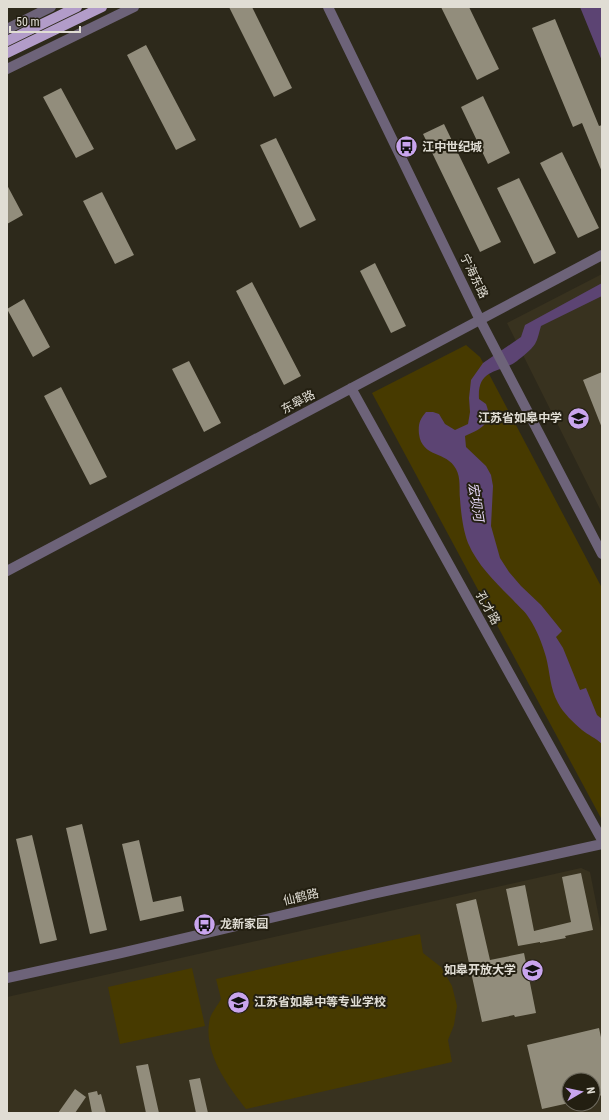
<svg xmlns="http://www.w3.org/2000/svg" width="609" height="1120" font-family="'Roboto Condensed','Noto Sans SC',sans-serif">
<style>
.built{fill:#38321f;fill-rule:evenodd}
.green{fill:#473a00}
.water{fill:#5c4473}
.building{fill:#928d7c}
.lines{fill:none;stroke-linecap:round;stroke-linejoin:round}
.minor{stroke:#6d6379;stroke-width:10}
.major{stroke:#b29cc9;stroke-width:10}
.labels{text-anchor:middle;dominant-baseline:central;stroke-width:4;stroke-linejoin:round;paint-order:stroke}
.poi-label{font-size:12px;font-weight:bold;fill:#e0ddd4;stroke:#231f11;text-anchor:start}
.street-label{font-size:12px;fill:#e0ddd4;stroke:#231f11}
.water-label{font-size:13px;font-style:italic;fill:#e7d9f8;stroke:#231f11}
</style>
<rect width="100%" height="100%" fill="#2d291b"/>
<path class="built" d="M 602,274 L 602,513 L 507,323 Z
M 581,868 L 590,872 L 602,933 L 602,1113 L 7,1113 L 7,997 ZM 569,1080 L 593,1080 L 593,1104 L 569,1104 Z"/>
<path class="green" d="M 466,345 L 480,357 L 602,588 L 602,820 L 372,393 Z
M 420,934 L 423,953 L 441,967 L 452,986 L 457,1006 L 454,1025 L 448,1040 L 452,1062 L 246,1109 C 227,1085 202,1051 210,1018 C 212,1012 218,1005 221,999 L 216,979 Z
M 192,968 L 205,1026 L 120,1044 L 108,987 Z"/>
<path class="water" d="M 580,7 L 601,7 L 602,10 L 602,61 Z
M 602,283 L 602,296 L 541,326 C 539,332 538,339 535,344 C 531,350 522,357 517,361 C 500,374 477,367 479,399 L 486,404 C 494,424 480,429 465,436 L 466,447 L 486,466 L 491,475 L 493,486 L 491,526 L 500,558 L 509,572 L 521,586 L 541,605 L 562,631 L 556,637 L 563,648 L 580,690 L 586,688 L 597,715 L 602,719 L 602,744 C 596,738 588,735 582,730 C 574,723 563,713 558,703 C 550,689 550,672 546,657 C 542,643 537,630 529,618 C 525,611 518,606 513,600 C 496,583 478,566 468,543 C 463,530 461,513 460,499 C 459,489 461,478 456,469 C 447,451 422,458 419,434 C 418,424 420,419 426,412 L 433,412 L 439,414 L 445,424 L 455,430 L 468,424 L 470,412 L 469,398 L 471,380 L 483,363 L 521,337 L 525,325 Z"/>
<path class="building" d="M 229,7 L 252,7 L 292,88 L 274,97 Z
M 441,7 L 469,7 L 499,69 L 477,80 Z
M 555,19 L 599,126 L 602,125 L 602,172 L 582,123 L 573,127 L 532,28 Z
M 146,45 L 196,140 L 176,150 L 127,55 Z
M 61,88 L 94,149 L 76,158 L 43,97 Z
M 483,96 L 510,153 L 488,164 L 461,107 Z
M 444,124 L 501,242 L 480,252 L 423,134 Z
M 276,138 L 316,220 L 300,228 L 260,145 Z
M 562,152 L 599,228 L 578,238 L 540,163 Z
M 519,178 L 556,253 L 534,264 L 497,188 Z
M 7,185 L 23,215 L 7,224 Z
M 102,192 L 134,255 L 115,264 L 83,201 Z
M 375,263 L 406,326 L 391,333 L 360,271 Z
M 252,282 L 301,376 L 284,385 L 236,291 Z
M 24,299 L 50,347 L 33,357 L 7,309 Z
M 189,361 L 221,423 L 204,432 L 172,369 Z
M 602,372 L 602,428 L 583,380 Z
M 61,387 L 107,477 L 90,485 L 44,396 Z
M 82,824 L 107,930 L 90,934 L 66,828 Z
M 32,835 L 57,940 L 40,944 L 16,839 Z
M 139,840 L 153,902 L 181,896 L 184,911 L 140,921 L 122,844 Z
M 581,873 L 593,930 L 565,936 L 566,938 L 540,943 L 540,942 L 518,946 L 506,889 L 525,885 L 534,931 L 571,922 L 562,877 Z
M 476,899 L 490,960 L 524,953 L 536,1013 L 515,1017 L 514,1015 L 482,1022 L 456,904 Z
M 599,1028 L 602,1042 L 602,1095 L 593,1098 L 593,1080 L 569,1080 L 569,1103 L 542,1109 L 527,1045 Z
M 148,1064 L 159,1113 L 146,1113 L 136,1066 Z
M 200,1078 L 208,1113 L 196,1113 L 189,1080 Z
M 75,1089 L 86,1097 L 75,1113 L 58,1113 Z
M 97,1091 L 98,1095 L 101,1094 L 106,1113 L 92,1113 L 88,1093 Z"/>
<g class="lines">
<path class="minor" d="M 328,7 L 480,320 L 602,554
M 7,29 L 51,7
M 7,69 L 134,7
M 351,388 L 602,840
M 7,571 L 602,255
M 7,978 L 121,953 L 373,894 L 602,844"/>
<path class="major" d="M 7,41 L 77,7
M 7,53 L 102,7"/>
</g>
<defs>
<symbol id="bus-disc" viewBox="-11 -11 22 22"><circle r="9.5" fill="#c9a5ee" stroke="#231f11"/><path d="M-5-6H5V4H4V6H2V4H-2V6H-4V4H-5ZM-3.5-4V0h7V-4ZM-3.5 1.2v1.5H-2V1.2ZM2 1.2v1.5H3.5V1.2Z" fill="#111"/></symbol>
<symbol id="school-disc" viewBox="-11 -11 22 22"><circle r="9.5" fill="#c9a5ee" stroke="#231f11"/><path d="M0-5L7-2L0 1L-7-2ZM-4 1L0 2.5L4 1V4Q0 6-4 4Z" fill="#111"/></symbol>
</defs>
<g fill-rule="evenodd">
<use href="#bus-disc" x="394" y="134" width="25" height="25"/>
<use href="#school-disc" x="566" y="406" width="25" height="25"/>
<use href="#bus-disc" x="192" y="912" width="25" height="25"/>
<use href="#school-disc" x="520" y="958" width="25" height="25"/>
<use href="#school-disc" x="226" y="990" width="25" height="25"/>
</g>
<g class="labels">
<g class="poi-label">
<text x="422" y="147">江中世纪城</text>
<text x="562" y="418" text-anchor="end">江苏省如皋中学</text>
<text x="220" y="924">龙新家园</text>
<text x="516" y="970" text-anchor="end">如皋开放大学</text>
<text x="254" y="1002">江苏省如皋中等专业学校</text>
</g>
<g class="street-label">
<text transform="translate(474 276) rotate(64)">宁海东路</text>
<text transform="translate(298 402) rotate(-28)">东皋路</text>
<text transform="translate(488 608) rotate(61)">孔才路</text>
<text transform="translate(301 897) rotate(-13)">仙鹤路</text>
</g>
<g class="water-label">
<text transform="translate(476 502) rotate(81)">宏坝河</text>
</g>
</g>
<rect width="609" height="1120" fill="none" stroke="#e0ddd4" stroke-width="16"/>
<g transform="translate(581 1092) rotate(81)"><circle r="19" fill="#231f11" stroke="#6f6b5f"/>
<path d="M0-3L7 15L0 10L-7 15Z" fill="#c9a5ee"/>
<text y="-6" font-size="11" font-weight="bold" text-anchor="middle" fill="#e0ddd4">N</text>
</g>
<path d="M10 26v6h70v-6" fill="none" stroke="#e0ddd4" stroke-width="2"/>
<text x="16" y="26" font-size="12" fill="#e0ddd4" stroke="#231f11" stroke-width="3" paint-order="stroke">50 m</text>
</svg>
